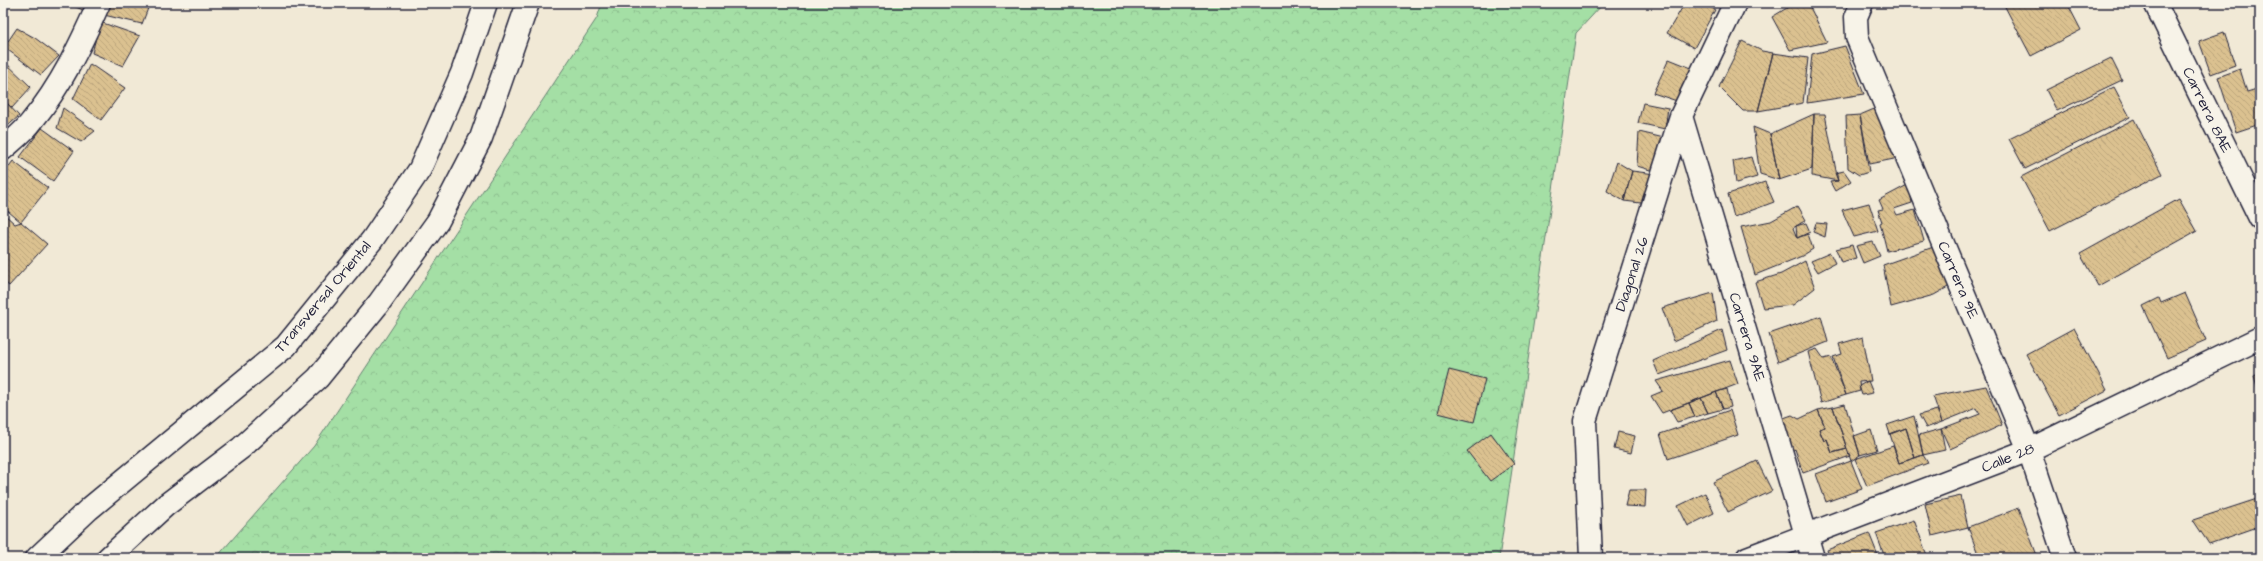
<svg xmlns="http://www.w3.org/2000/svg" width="2263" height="561" font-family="'Architects Daughter',sans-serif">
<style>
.forest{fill:url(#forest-crowns);stroke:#638070}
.building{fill:url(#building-back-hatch);stroke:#22223b}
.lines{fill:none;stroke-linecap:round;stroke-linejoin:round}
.minor-casing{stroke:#22223b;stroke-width:25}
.major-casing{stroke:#22223b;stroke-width:25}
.minor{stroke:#f7f3e8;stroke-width:22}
.major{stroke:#f7f3e8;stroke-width:22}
.labels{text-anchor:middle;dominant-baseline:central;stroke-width:3;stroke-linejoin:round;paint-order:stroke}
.street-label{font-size:15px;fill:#22223b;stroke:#f7f3e8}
</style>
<defs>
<pattern id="forest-crowns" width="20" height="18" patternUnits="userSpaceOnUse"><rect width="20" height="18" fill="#a4dfa5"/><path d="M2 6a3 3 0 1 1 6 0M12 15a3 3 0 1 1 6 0" fill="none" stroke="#8dbf8f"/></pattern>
<pattern id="building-back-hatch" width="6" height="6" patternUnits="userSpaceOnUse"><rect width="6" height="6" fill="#dbc190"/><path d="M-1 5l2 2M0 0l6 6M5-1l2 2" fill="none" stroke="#bca67d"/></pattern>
</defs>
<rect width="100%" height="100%" fill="#f1e9d6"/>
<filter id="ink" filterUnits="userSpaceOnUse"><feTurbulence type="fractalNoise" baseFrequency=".025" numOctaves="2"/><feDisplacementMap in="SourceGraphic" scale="8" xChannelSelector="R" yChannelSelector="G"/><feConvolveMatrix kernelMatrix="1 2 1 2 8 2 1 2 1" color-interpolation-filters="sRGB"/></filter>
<g filter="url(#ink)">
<path class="forest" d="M 602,3 L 1604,3 L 1576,33 L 1499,558 L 216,558 L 314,446 L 597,18 Z"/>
<path class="building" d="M 66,3 L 85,3 L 83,10 Z
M 109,3 L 150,3 L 142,24 L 104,15 Z
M 1685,3 L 1703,3 L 1715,10 L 1694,48 L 1667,33 Z
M 1795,3 L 1808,3 L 1827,42 L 1790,50 L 1772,17 Z
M 1823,3 L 1835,3 L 1826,8 Z
M 2003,3 L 2067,3 L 2081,30 L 2031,56 Z
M 100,22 L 140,36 L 123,66 L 92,53 Z
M 17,28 L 35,38 L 59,56 L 41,75 L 4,47 Z
M 2224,32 L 2235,65 L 2211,74 L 2199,41 Z
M 1742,41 L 1762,51 L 1773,53 L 1758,111 L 1743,111 L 1719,87 Z
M 1845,46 L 1864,94 L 1807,103 L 1812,54 Z
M 1773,53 L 1808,58 L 1803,103 L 1758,111 Z
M 2111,58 L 2122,80 L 2057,111 L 2046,90 Z
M 1669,59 L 1694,69 L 1677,101 L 1653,93 Z
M 4,61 L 31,87 L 12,108 L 3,99 Z
M 90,64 L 125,88 L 101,120 L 73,99 Z
M 2240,69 L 2247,92 L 2260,88 L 2260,124 L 2236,132 L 2218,77 Z
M 2114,87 L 2130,117 L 2025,169 L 2009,139 Z
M 3,99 L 19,116 L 3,130 Z
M 1643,103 L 1668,108 L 1665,129 L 1638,123 Z
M 1879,107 L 1899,158 L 1869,164 L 1860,115 Z
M 63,108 L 95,131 L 81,142 L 57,128 Z
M 1814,114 L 1825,114 L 1838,181 L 1812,176 Z
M 1814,114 L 1812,169 L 1779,180 L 1770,134 Z
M 1860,115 L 1869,172 L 1859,175 L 1848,168 L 1846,116 Z
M 2134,119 L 2162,174 L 2050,231 L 2021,177 Z
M 1753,127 L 1770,134 L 1779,180 L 1760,174 Z
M 42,128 L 74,151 L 53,181 L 20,157 Z
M 1639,132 L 1664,138 L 1660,173 L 1637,166 Z
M 1751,157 L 1757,177 L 1736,183 L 1733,161 Z
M 13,161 L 48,188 L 21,222 L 3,207 L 3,174 Z
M 1617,162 L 1632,171 L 1624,201 L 1607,191 Z
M 1632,171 L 1655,174 L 1649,204 L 1624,201 Z
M 1844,171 L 1851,181 L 1835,191 L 1830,182 L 1838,181 L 1835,173 Z
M 1765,182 L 1774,202 L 1734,217 L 1728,194 Z
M 1913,182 L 1918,193 L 1911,197 L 1912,203 L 1894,209 L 1897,215 L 1915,210 L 1924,241 L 1887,251 L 1880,223 L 1882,222 L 1878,210 L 1883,209 L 1879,200 Z
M 2179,199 L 2197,231 L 2098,286 L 2080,254 Z
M 1869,203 L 1878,231 L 1854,237 L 1842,210 Z
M 1798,206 L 1806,220 L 1793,228 L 1797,238 L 1808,234 L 1813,249 L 1802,256 L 1755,275 L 1741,227 L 1771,221 Z
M 3,213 L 15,224 L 21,222 L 47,244 L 9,286 L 3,281 Z
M 1806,223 L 1810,232 L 1797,238 L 1796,226 Z
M 1816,223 L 1827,224 L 1825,237 L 1813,232 Z
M 1873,242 L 1880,256 L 1863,263 L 1856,246 Z
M 1852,245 L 1856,258 L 1841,262 L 1836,249 Z
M 1939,245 L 1955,283 L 1934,295 L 1891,307 L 1883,265 Z
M 1830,253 L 1835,263 L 1818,272 L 1811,261 Z
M 1805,261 L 1815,288 L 1793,305 L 1763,308 L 1755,282 L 1781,274 Z
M 1713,293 L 1717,321 L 1674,341 L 1662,308 Z
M 2185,293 L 2206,341 L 2167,358 L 2143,306 L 2159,298 L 2161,303 Z
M 1821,316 L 1828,342 L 1778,362 L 1769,334 Z
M 2074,328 L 2107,390 L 2059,415 L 2026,354 Z
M 1722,330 L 1727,350 L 1659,375 L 1653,361 Z
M 1863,337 L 1871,381 L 1859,382 L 1860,391 L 1846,395 L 1833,357 L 1842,354 L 1839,344 Z
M 1817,349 L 1824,359 L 1831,357 L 1846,395 L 1821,403 L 1808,352 Z
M 1730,360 L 1738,384 L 1662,413 L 1651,396 L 1663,391 L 1656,381 Z
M 1449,370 L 1485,379 L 1474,422 L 1438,413 Z
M 2260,373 L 2260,397 L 2254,376 Z
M 1868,381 L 1873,393 L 1862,395 L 1859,386 Z
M 1986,386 L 2002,425 L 1950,449 L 1941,429 L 1980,414 L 1977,408 L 1942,422 L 1933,396 Z
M 1727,389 L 1731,407 L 1723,409 L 1716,392 Z
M 1716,392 L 1723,409 L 1708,413 L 1701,398 Z
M 1701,398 L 1708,413 L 1695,417 L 1689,403 Z
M 1689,403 L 1695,417 L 1677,422 L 1670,410 Z
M 1845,404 L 1860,455 L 1851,461 L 1833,407 Z
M 1833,407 L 1847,449 L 1832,453 L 1827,439 L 1824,441 L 1819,429 L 1825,427 L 1818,410 Z
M 1730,410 L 1738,435 L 1668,459 L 1660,434 Z
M 1818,410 L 1825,427 L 1819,429 L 1824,441 L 1827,439 L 1832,453 L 1847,449 L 1850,456 L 1803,473 L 1795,449 L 1789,453 L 1778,420 L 1792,415 L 1799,419 Z
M 1937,410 L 1942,422 L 1926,428 L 1919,415 Z
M 1914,416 L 1923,455 L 1915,458 L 1906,428 L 1890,434 L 1887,425 Z
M 1906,428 L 1915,458 L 1899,463 L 1890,434 Z
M 1941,429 L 1945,450 L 1923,455 L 1919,435 Z
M 1871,430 L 1877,450 L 1860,455 L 1854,436 Z
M 1618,432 L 1635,436 L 1631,453 L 1614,449 Z
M 1491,433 L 1514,464 L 1490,481 L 1467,451 Z
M 1893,446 L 1899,463 L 1923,455 L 1928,463 L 1867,486 L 1855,459 Z
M 1757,461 L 1772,491 L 1728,512 L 1713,482 Z
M 1851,461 L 1862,489 L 1826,502 L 1816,474 Z
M 1629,490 L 1646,490 L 1645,507 L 1625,506 Z
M 1705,493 L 1714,513 L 1688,526 L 1678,506 Z
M 1961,496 L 1968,527 L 1932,536 L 1925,504 Z
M 2260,498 L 2260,526 L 2209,544 L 2193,520 Z
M 2019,508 L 2038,558 L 1967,558 L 1978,554 L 1968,527 Z
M 1914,520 L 1928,558 L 1885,558 L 1876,533 Z
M 1869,533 L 1879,558 L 1830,558 L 1827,550 Z"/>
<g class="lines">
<defs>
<path id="minor" d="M 2155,3 L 2260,218
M 1681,116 L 1813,558
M 3,149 C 13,140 24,132 32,121 C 61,86 81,44 99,3
M 1591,558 L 1585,421 L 1681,116 L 1735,3
M 1747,558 L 2029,450 L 1857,37 L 1856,17 L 1862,3"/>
<path id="major" d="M 37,558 L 89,509 L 286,346 L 372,240 L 420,169 L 462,73 L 486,3
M 108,558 L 166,505 L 241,448 L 318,378 L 379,303 L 438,221 L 481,138 L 528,3
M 2065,558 L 2029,450 L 2260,338"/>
</defs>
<use href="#minor" class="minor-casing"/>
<use href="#major" class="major-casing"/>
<use href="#minor" class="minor"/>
<use href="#major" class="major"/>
</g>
</g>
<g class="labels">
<g class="street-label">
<text transform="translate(2207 110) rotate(64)">Carrera 8AE</text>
<text transform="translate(1632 274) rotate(-72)">Diagonal 26</text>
<text transform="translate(1958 280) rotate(67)">Carrera 9E</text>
<text transform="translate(323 297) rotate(-50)">Transversal Oriental</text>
<text transform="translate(1747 337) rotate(73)">Carrera 9AE</text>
<text transform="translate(2008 458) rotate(-22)">Calle 28</text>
</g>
</g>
<rect width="2263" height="561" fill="none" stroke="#f7f3e8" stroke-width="16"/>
<rect x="8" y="8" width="2247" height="545" fill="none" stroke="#22223b" stroke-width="1.5" filter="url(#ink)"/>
</svg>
